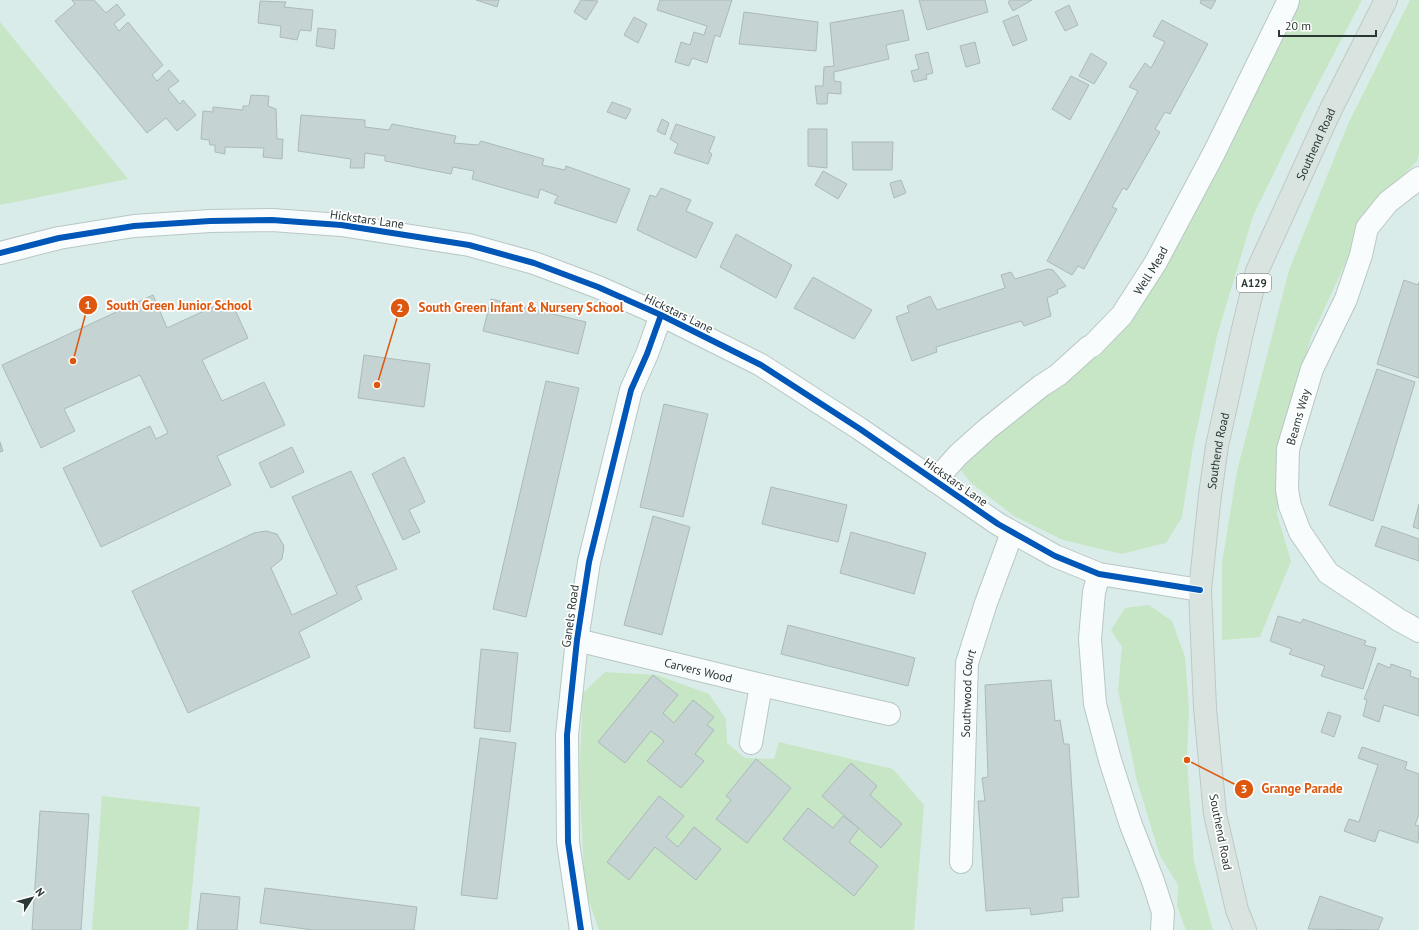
<svg xmlns="http://www.w3.org/2000/svg" width="1419" height="930" font-family="'PT Sans',sans-serif">
<style>
.green{fill:#c6e6c6}
.building{fill:#c5d3d3;stroke:#abb9b9}
.lines{fill:none;stroke-linecap:round;stroke-linejoin:round}
.minor-casing{stroke:#b8c7c4;stroke-width:24}
.major-casing{stroke:#bfc8c7;stroke-width:24}
.minor{stroke:#f9fcfc;stroke-width:22}
.major{stroke:#d9e3df;stroke-width:22}
.cycleway-casing{stroke:#fff;stroke-width:8}
.cycleway{stroke:#0057b8;stroke-width:6}
.labels{text-anchor:middle;dominant-baseline:central;stroke-width:3.5;stroke-linejoin:round;paint-order:stroke}
.shield{fill:#fff;stroke:#6a7372;stroke-width:1}
.shield-label{font-size:11px;font-weight:bold;fill:#2a3735}
.street-label{font-size:12px;fill:#2a3735;stroke:#fff}
.leader{fill:none;stroke:#de570e;stroke-width:1.5}
.callout-dot{fill:#de570e;stroke:#fff;stroke-width:1.5}
.mark-label{font-size:12px;text-anchor:middle;font-weight:bold;fill:#fff}
.callout-label{font-size:13px;text-anchor:middle;font-weight:bold;fill:#de570e;stroke:#fff;stroke-width:3.5;stroke-linejoin:round;paint-order:stroke}
</style>
<rect width="100%" height="100%" fill="#daece9"/>
<path class="green" d="M 1288,0 L 1362,0 L 1305,109 L 1253,216 L 1217,336 L 1193,447 L 1182,517 L 1166,543 L 1122,554 L 1063,540 L 1014,516 L 970,482 L 961,470 L 958,455 L 1122,315 Z
M 1410,0 L 1419,0 L 1419,154 L 1417,161 L 1371,209 L 1311,337 L 1285,436 L 1277,514 L 1291,561 L 1260,637 L 1222,640 L 1222,563 L 1237,471 L 1289,270 L 1348,124 Z
M 0,22 L 128,179 L 0,205 Z
M 1149,605 L 1172,621 L 1185,657 L 1189,709 L 1187,760 L 1194,862 L 1213,930 L 1186,930 L 1177,906 L 1178,885 L 1160,856 L 1137,781 L 1118,690 L 1122,647 L 1111,630 L 1125,608 Z
M 605,672 L 657,675 L 709,694 L 726,719 L 727,743 L 745,758 L 774,759 L 779,742 L 893,769 L 924,805 L 914,930 L 599,930 L 585,889 L 579,778 L 583,693 Z
M 102,796 L 200,807 L 188,930 L 92,930 Z"/>
<path class="building" d="M 72,0 L 94,0 L 106,13 L 117,4 L 125,15 L 114,24 L 119,31 L 128,22 L 163,65 L 152,75 L 157,81 L 169,70 L 179,81 L 168,89 L 180,104 L 183,100 L 196,115 L 177,131 L 166,118 L 147,133 L 55,21 L 75,4 Z
M 476,0 L 499,0 L 497,7 Z
M 581,0 L 598,1 L 586,20 L 574,12 Z
M 660,0 L 732,0 L 720,37 L 715,35 L 707,63 L 692,58 L 689,66 L 675,62 L 681,42 L 690,45 L 694,32 L 704,35 L 707,26 L 657,10 Z
M 919,0 L 985,0 L 988,12 L 927,30 Z
M 1010,0 L 1032,0 L 1013,11 L 1008,2 Z
M 1201,0 L 1216,0 L 1211,9 L 1200,3 Z
M 260,1 L 286,2 L 284,7 L 313,10 L 311,31 L 300,30 L 297,40 L 280,37 L 281,26 L 258,23 Z
M 1069,5 L 1078,25 L 1065,31 L 1055,12 Z
M 903,10 L 909,40 L 886,45 L 889,59 L 834,72 L 834,81 L 841,82 L 841,94 L 828,93 L 827,104 L 817,104 L 815,86 L 823,86 L 824,67 L 834,66 L 830,23 Z
M 744,12 L 818,22 L 816,51 L 739,44 Z
M 1018,15 L 1027,40 L 1013,46 L 1003,21 Z
M 634,17 L 647,24 L 638,43 L 624,35 Z
M 1162,20 L 1208,44 L 1170,114 L 1165,112 L 1155,129 L 1160,132 L 1127,190 L 1123,188 L 1112,207 L 1117,209 L 1084,269 L 1078,266 L 1072,275 L 1047,261 L 1138,91 L 1129,87 L 1145,63 L 1151,68 L 1165,42 L 1153,36 Z
M 318,28 L 336,30 L 334,49 L 316,46 Z
M 975,42 L 980,63 L 966,67 L 960,46 Z
M 928,52 L 933,73 L 926,75 L 927,79 L 914,82 L 911,71 L 919,69 L 915,55 Z
M 1091,53 L 1107,63 L 1094,84 L 1079,76 Z
M 1071,76 L 1089,85 L 1070,120 L 1052,109 Z
M 251,95 L 269,96 L 268,106 L 276,109 L 277,139 L 283,139 L 282,159 L 263,157 L 264,148 L 225,147 L 225,154 L 215,152 L 215,145 L 210,145 L 209,140 L 201,139 L 203,111 L 213,112 L 213,107 L 243,110 L 243,106 L 249,106 Z
M 612,102 L 631,109 L 626,119 L 607,112 Z
M 301,115 L 365,120 L 365,127 L 389,130 L 392,124 L 456,136 L 454,143 L 478,145 L 481,141 L 544,159 L 542,165 L 565,170 L 566,166 L 630,189 L 616,223 L 554,203 L 558,196 L 540,189 L 538,198 L 472,179 L 474,171 L 453,167 L 451,174 L 385,161 L 385,156 L 365,153 L 364,168 L 350,168 L 351,159 L 298,151 Z
M 662,119 L 669,123 L 665,135 L 657,131 Z
M 676,124 L 715,137 L 709,152 L 712,154 L 708,164 L 674,153 L 678,144 L 670,139 Z
M 808,129 L 827,129 L 827,168 L 808,166 Z
M 852,142 L 893,142 L 892,170 L 853,170 Z
M 823,171 L 847,184 L 838,199 L 815,185 Z
M 901,180 L 906,193 L 894,198 L 890,183 Z
M 661,188 L 691,200 L 686,211 L 713,223 L 696,258 L 637,230 L 650,195 L 656,197 Z
M 736,234 L 792,265 L 776,298 L 720,267 Z
M 1048,269 L 1053,270 L 1066,286 L 1057,290 L 1058,293 L 1047,298 L 1051,316 L 1024,326 L 1021,321 L 936,347 L 937,352 L 912,361 L 896,317 L 909,312 L 907,306 L 930,296 L 937,310 L 1005,288 L 1001,275 L 1011,272 L 1015,279 Z
M 813,277 L 872,310 L 854,339 L 794,308 Z
M 1404,280 L 1418,285 L 1419,282 L 1419,378 L 1377,364 Z
M 153,295 L 167,328 L 230,299 L 248,338 L 202,360 L 222,401 L 264,382 L 285,425 L 217,456 L 231,485 L 101,547 L 63,468 L 150,426 L 156,439 L 168,433 L 140,375 L 64,409 L 75,431 L 41,448 L 2,365 Z
M 491,299 L 586,322 L 578,354 L 483,331 Z
M 364,355 L 430,364 L 424,407 L 358,398 Z
M 1377,369 L 1415,382 L 1373,521 L 1329,505 Z
M 546,381 L 579,388 L 526,617 L 493,609 Z
M 664,404 L 708,414 L 683,517 L 640,507 Z
M 0,442 L 3,451 L 0,452 Z
M 292,447 L 304,472 L 271,488 L 259,463 Z
M 404,457 L 425,502 L 409,510 L 420,532 L 403,540 L 372,474 Z
M 351,471 L 397,569 L 356,586 L 362,599 L 299,632 L 310,657 L 188,713 L 132,591 L 254,533 L 266,531 L 277,534 L 284,546 L 282,559 L 271,568 L 292,615 L 337,594 L 292,497 Z
M 771,487 L 847,505 L 838,542 L 762,524 Z
M 1419,504 L 1419,529 L 1413,527 Z
M 653,516 L 690,527 L 662,635 L 624,625 Z
M 1382,526 L 1419,539 L 1419,561 L 1375,546 Z
M 851,532 L 926,553 L 914,594 L 840,573 Z
M 1278,616 L 1301,623 L 1303,619 L 1366,641 L 1364,645 L 1376,648 L 1363,689 L 1321,676 L 1325,666 L 1289,654 L 1292,649 L 1270,641 Z
M 788,625 L 915,658 L 908,686 L 781,654 Z
M 481,649 L 518,653 L 510,732 L 474,728 Z
M 1378,663 L 1390,668 L 1391,664 L 1411,671 L 1410,676 L 1419,679 L 1419,716 L 1384,705 L 1379,722 L 1363,716 L 1367,700 L 1364,699 Z
M 653,675 L 678,695 L 663,713 L 674,723 L 693,700 L 714,717 L 707,725 L 714,730 L 695,754 L 704,761 L 681,788 L 647,761 L 664,741 L 651,731 L 625,763 L 598,742 Z
M 1051,680 L 1055,721 L 1060,720 L 1064,744 L 1069,744 L 1079,897 L 1062,898 L 1063,911 L 1031,915 L 1030,908 L 986,911 L 978,801 L 985,801 L 982,778 L 988,777 L 985,685 Z
M 1328,712 L 1341,716 L 1334,737 L 1321,732 Z
M 480,738 L 516,743 L 497,899 L 461,895 Z
M 1362,747 L 1407,762 L 1405,769 L 1419,774 L 1419,814 L 1415,825 L 1419,826 L 1418,843 L 1379,830 L 1375,842 L 1344,831 L 1349,819 L 1359,822 L 1378,765 L 1358,758 Z
M 756,759 L 791,788 L 747,843 L 716,819 L 731,800 L 726,796 Z
M 851,763 L 877,786 L 870,795 L 902,824 L 881,848 L 822,796 Z
M 659,796 L 684,816 L 666,837 L 678,847 L 694,827 L 721,849 L 696,880 L 655,847 L 629,880 L 607,862 Z
M 808,808 L 833,828 L 843,816 L 859,828 L 849,842 L 878,866 L 854,896 L 783,839 Z
M 40,811 L 89,814 L 81,930 L 32,930 Z
M 265,888 L 417,907 L 414,930 L 313,930 L 260,923 Z
M 201,893 L 240,897 L 237,930 L 197,930 Z
M 1320,896 L 1383,918 L 1378,930 L 1308,929 Z"/>
<g class="lines">
<defs>
<g id="minor">
<path d="M 1419,178 L 1388,202 L 1367,228 L 1361,255 L 1346,299 L 1312,369 L 1288,449 L 1287,490 L 1290,506 L 1300,532 L 1328,573 L 1399,620 L 1419,631"/>
<path d="M 0,253 L 59,238 L 134,226 L 210,221 L 272,220 L 341,225 L 469,245 L 534,263 L 598,287 L 661,315 L 761,365 L 860,429 L 998,524 L 1055,556 L 1099,574 L 1200,590"/>
<path id="s1" d="M 935,481 L 958,455 L 987,429 L 1041,386 L 1058,375 L 1089,347 L 1092,346 L 1122,315 L 1156,262 L 1214,153 L 1287,4 L 1288,0"/>
<path d="M 1099,574 L 1094,592 L 1090,639 L 1095,704 L 1110,760 L 1131,825 L 1153,881 L 1163,912 L 1162,930"/>
<path id="s2" d="M 577,640 L 761,685 L 751,743"/>
<path d="M 761,685 L 889,714"/>
<path id="s3" d="M 961,862 L 967,663 L 986,603 L 1012,533"/>
<path d="M 581,930 L 568,842 L 567,735 L 577,640 L 589,562 L 631,390 L 647,354 L 661,315"/>
</g>
<g id="major">
<path id="s4" d="M 1245,930 L 1237,910 L 1215,814 L 1205,708 L 1200,590 L 1210,495 L 1217,446 L 1242,333 L 1257,271 L 1331,109 L 1386,0"/>
</g>
</defs>
<use href="#minor" class="minor-casing"/>
<use href="#major" class="major-casing"/>
<use href="#minor" class="minor"/>
<use href="#major" class="major"/>
<defs>
<path id="cycleway" d="M 0,253 L 59,238 L 134,226 L 210,221 L 272,220 L 341,225 L 469,245 L 534,263 L 598,287 L 661,315 L 761,365 L 860,429 L 998,524 L 1055,556 L 1099,574 L 1200,590
M 581,930 L 568,842 L 567,735 L 577,640 L 589,562 L 631,390 L 647,354 L 661,315"/>
</defs>
<use href="#cycleway" class="cycleway-casing"/>
<use href="#cycleway" class="cycleway"/>
</g>
<g class="labels">
<rect class="shield" x="1237" y="274" width="34" height="18" rx="3"/>
<g class="shield-label">
<text x="1254" y="283">A129</text>
</g>
<g class="street-label">
<text stroke="none"><textPath href="#s4" startOffset="809">Southend Road</textPath></text>
<text transform="translate(367 219) rotate(8)">Hickstars Lane</text>
<text stroke="none"><textPath href="#s1" startOffset="304">Well Mead</textPath></text>
<text transform="translate(679 313) rotate(26)">Hickstars Lane</text>
<text transform="translate(1298 417) rotate(-74)">Beams Way</text>
<text stroke="none"><textPath href="#s4" startOffset="485">Southend Road</textPath></text>
<text transform="translate(956 482) rotate(35)">Hickstars Lane</text>
<text transform="translate(570 616) rotate(-82)">Ganels Road</text>
<text stroke="none"><textPath href="#s2" startOffset="125">Carvers Wood</textPath></text>
<text stroke="none"><textPath href="#s3" startOffset="169">Southwood Court</textPath></text>
<text transform="translate(1221 832) rotate(79)">Southend Road</text>
</g>
</g>
<path class="leader" d="M73 361L88 305M377 385L400 308M1187 760L1244 789"/>
<g class="callout-dot">
<circle cx="73" cy="361" r="4"/>
<circle cx="377" cy="385" r="4"/>
<circle cx="1187" cy="760" r="4"/>
<circle cx="88" cy="305" r="10"/>
<circle cx="400" cy="308" r="10"/>
<circle cx="1244" cy="789" r="10"/>
</g>
<g class="mark-label">
<text x="88" y="309">1</text>
<text x="400" y="312">2</text>
<text x="1244" y="793">3</text>
</g>
<g class="callout-label">
<text x="179" y="310">South Green Junior School</text>
<text x="521" y="312">South Green Infant &amp; Nursery School</text>
<text x="1302" y="793">Grange Parade</text>
</g>
<g transform="translate(32 898) rotate(54)" stroke="#ffffff" stroke-width="3" paint-order="stroke">
<path d="M0-3L7 15L0 10L-7 15Z" fill="#2a3735"/>
<text y="-6" font-size="11" font-weight="bold" text-anchor="middle" fill="#2a3735">N</text>
</g>
<path d="M1279 30v6h97v-6" fill="none" stroke="#2a3735" stroke-width="2"/>
<text x="1285" y="30" font-size="12" fill="#2a3735" stroke="#ffffff" stroke-width="3" paint-order="stroke">20 m</text>
</svg>
